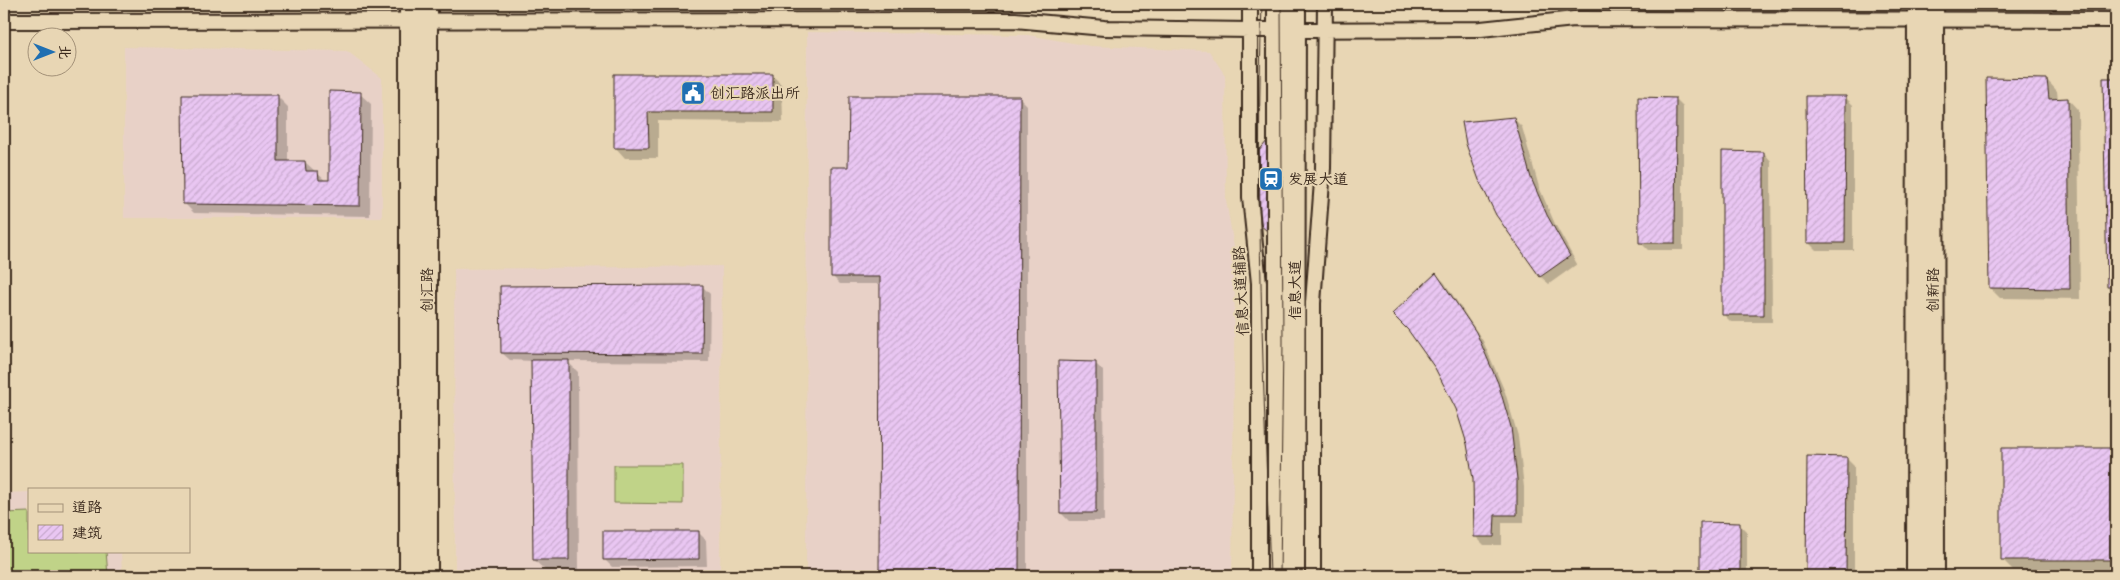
<svg xmlns="http://www.w3.org/2000/svg" width="2120" height="580" font-family="'Comic Neue','LXGW WenKai TC',sans-serif">
<style>
.built{fill:#e8d1c7}
.pitch{fill:#c0d388;stroke:#7e7e53}
.shadow{fill:#0003}
.building{fill:url(#building-hatch);stroke:#3b2a1e}
.lines{fill:none;stroke-linecap:round;stroke-linejoin:round}
.street-casing{stroke:#3b2a1e;stroke-width:18}
.secondary-casing{stroke:#3b2a1e;stroke-width:24}
.street{stroke:#e8d6b4;stroke-width:14}
.secondary{stroke:#e8d6b4;stroke-width:20}
.tram{stroke:#3b2a1e;stroke-width:1}
.labels{text-anchor:middle;dominant-baseline:central;stroke-width:4;stroke-linejoin:round;paint-order:stroke}
.poi-label{font-size:15px;fill:#3b2a1e;stroke:#e8d6b4;text-anchor:start}
.street-label{font-size:15px;fill:#3b2a1e;stroke:#e8d6b4}
</style>
<defs>
<pattern id="building-hatch" width="6" height="6" patternUnits="userSpaceOnUse" patternTransform="scale(1.25)"><rect width="6" height="6" fill="#e9c6f2"/><path d="M-1 1l2-2M0 6l6-6M5 7l2-2" fill="none" stroke="#c9aacf"/></pattern>
</defs>
<rect width="100%" height="100%" fill="#e8d6b4"/>
<filter id="ink" filterUnits="userSpaceOnUse"><feTurbulence type="fractalNoise" baseFrequency=".02" numOctaves="2"/><feDisplacementMap in="SourceGraphic" scale="10" xChannelSelector="R" yChannelSelector="G"/><feConvolveMatrix kernelMatrix="1 2 1 2 8 2 1 2 1" color-interpolation-filters="sRGB"/></filter>
<g filter="url(#ink)">
<path class="built" d="M 807,32 L 1028,35 L 1090,46 L 1209,51 L 1225,75 L 1226,200 L 1235,253 L 1232,576 L 806,576 Z
M 124,47 L 347,51 L 382,78 L 382,218 L 124,218 Z
M 722,266 L 720,574 L 455,571 L 454,269 Z
M 29,492 L 29,551 L 121,551 L 122,576 L 4,576 L 4,493 Z"/>
<path class="pitch" d="M 614,465 L 683,465 L 683,504 L 614,503 Z
M 29,512 L 29,551 L 106,551 L 108,576 L 4,576 L 4,513 Z"/>
<path class="shadow" d="M 615,75 L 772,75 L 782,85 L 783,122 L 658,121 L 658,158 L 625,158 L 615,147 Z
M 2105,79 L 2116,79 L 2116,294 L 2108,286 Z
M 2047,80 L 2057,91 L 2058,100 L 2068,99 L 2078,110 L 2080,299 L 2000,298 L 1990,288 Z
M 360,94 L 371,104 L 370,216 L 194,213 L 184,203 L 278,97 L 288,107 L 288,162 L 305,162 L 327,182 L 330,182 Z
M 1019,97 L 1027,105 L 1027,576 L 880,576 L 881,284 L 840,284 L 832,276 L 849,168 Z
M 1845,97 L 1853,105 L 1853,250 L 1816,250 L 1808,242 Z
M 1675,99 L 1683,107 L 1683,250 L 1648,250 L 1641,243 Z
M 1514,119 L 1522,127 L 1539,187 L 1555,224 L 1577,264 L 1549,284 L 1541,277 L 1497,214 Z
M 1764,153 L 1771,161 L 1772,322 L 1731,322 L 1723,314 Z
M 1436,275 L 1444,282 L 1483,341 L 1505,392 L 1518,436 L 1524,487 L 1524,522 L 1502,522 L 1502,545 L 1484,545 L 1476,537 L 1475,479 Z
M 702,286 L 710,294 L 709,362 L 567,361 L 578,372 L 579,570 L 545,570 L 534,560 L 533,361 L 510,360 L 502,353 Z
M 1095,363 L 1103,371 L 1104,521 L 1069,521 L 1061,513 Z
M 2002,449 L 2116,449 L 2116,569 L 2013,570 L 2002,559 Z
M 1808,457 L 1846,458 L 1854,466 L 1854,576 L 1808,576 Z
M 1701,523 L 1739,524 L 1747,532 L 1747,576 L 1701,576 Z
M 698,532 L 706,540 L 707,566 L 612,567 L 604,559 Z"/>
<path class="building" d="M 614,74 L 773,74 L 773,112 L 648,112 L 649,148 L 614,148 Z
M 1986,78 L 2047,79 L 2049,99 L 2068,98 L 2070,289 L 1989,288 Z
M 2103,78 L 2116,78 L 2116,287 L 2107,287 Z
M 329,91 L 361,92 L 360,206 L 183,204 L 182,95 L 278,95 L 278,161 L 305,161 L 306,171 L 318,171 L 319,180 L 329,180 Z
M 849,96 L 1020,96 L 1019,576 L 879,576 L 880,277 L 831,277 L 831,167 L 848,167 Z
M 1806,96 L 1846,96 L 1845,243 L 1807,243 Z
M 1638,97 L 1676,98 L 1675,243 L 1639,243 Z
M 1514,117 L 1531,178 L 1547,215 L 1570,256 L 1540,277 L 1496,215 L 1479,180 L 1466,144 L 1462,122 Z
M 1267,141 L 1279,142 L 1268,232 L 1257,222 L 1258,152 Z
M 1722,151 L 1764,152 L 1764,315 L 1722,315 Z
M 1436,273 L 1476,332 L 1498,383 L 1511,427 L 1517,479 L 1517,515 L 1495,515 L 1494,537 L 1474,537 L 1473,479 L 1467,444 L 1456,409 L 1435,368 L 1408,330 L 1392,314 Z
M 703,285 L 702,354 L 501,353 L 500,286 Z
M 531,360 L 569,360 L 569,560 L 533,560 Z
M 1058,361 L 1096,362 L 1096,513 L 1060,513 Z
M 2001,448 L 2116,448 L 2116,560 L 2001,560 Z
M 1807,456 L 1847,457 L 1846,576 L 1806,576 Z
M 1700,522 L 1740,523 L 1740,576 L 1700,576 Z
M 603,531 L 699,531 L 699,559 L 603,560 Z"/>
<g class="lines">
<defs>
<path id="street" d="M 1250,4 L 1250,197 L 1259,283 L 1259,576
M 4,21 L 1015,20 L 1104,28 L 1250,30 L 1481,29 L 1574,19 L 2116,20
M 1313,576 L 1313,303 L 1323,168 L 1325,4"/>
<path id="secondary" d="M 410,4 L 410,576
M 427,4 L 427,576
M 1278,4 L 1278,576
M 1933,4 L 1934,576
M 1294,576 L 1295,4
M 1917,576 L 1918,4"/>
</defs>
<use href="#street" class="street-casing"/>
<use href="#secondary" class="secondary-casing"/>
<use href="#street" class="street"/>
<use href="#secondary" class="secondary"/>
<path class="tram" d="M 1262,4 C 1255,195 1264,386 1270,576
M 1280,576 L 1283,342 L 1281,4"/>
</g>
</g>
<defs>
<symbol id="civic-square" viewBox="-11 -11 22 22"><rect x="-9" y="-9" width="18" height="18" rx="4" fill="#1f6fb2" stroke="#e8d6b4"/><path d="M-.6-6.5H3V-4.5H.6V-3L4-1V1h2V6H-6V1h2V-1L-.6-3ZM-1.2 2.5V6h2.4V2.5Z" fill="#fff"/></symbol>
<symbol id="station-square" viewBox="-11 -11 22 22"><rect x="-9" y="-9" width="18" height="18" rx="4" fill="#1f6fb2" stroke="#e8d6b4"/><path d="M-3-6H3Q5-6 5-4V2Q5 4 3 4L4.5 6H3L1.5 4h-3L-3 6H-4.5L-3 4Q-5 4-5 2V-4Q-5-6-3-6ZM-3.5-4v3h7v-3ZM-3.5 1v1.5H-2V1ZM2 1v1.5H3.5V1Z" fill="#fff"/></symbol>
</defs>
<g fill-rule="evenodd">
<use href="#civic-square" x="679" y="79" width="28" height="28"/>
<use href="#station-square" x="1257" y="165" width="28" height="28"/>
</g>
<g class="labels">
<g class="poi-label">
<text x="710" y="93">创汇路派出所</text>
<text x="1288" y="179">发展大道</text>
</g>
<g class="street-label">
<text transform="translate(427 290) rotate(-90)">创汇路</text>
<text transform="translate(1295 290) rotate(-90)">信息大道</text>
<text transform="translate(1933 290) rotate(-90)">创新路</text>
<text transform="translate(1241 291) rotate(-93)">信息大道辅路</text>
</g>
</g>
<rect width="2120" height="580" fill="none" stroke="#e8d6b4" stroke-width="20"/>
<rect x="10" y="10" width="2100" height="560" fill="none" stroke="#3b2a1e" stroke-width="2" filter="url(#ink)"/>
<rect x="28" y="488" width="162" height="65" fill="#e8d6b4" stroke="#a39178"/>
<rect x="38" y="504" width="25" height="8" fill="#e8d6b4" stroke="#a39178"/>
<text x="72" y="512" font-size="15" fill="#3b2a1e">道路</text>
<rect x="38" y="525" width="25" height="15" fill="url(#building-hatch)" stroke="#a39178"/>
<text x="72" y="538" font-size="15" fill="#3b2a1e">建筑</text>
<g transform="translate(52 52) rotate(90)"><circle r="24" fill="#e8d6b4" stroke="#a39178"/>
<path d="M0-4L9 19L0 12L-9 19Z" fill="#1f6fb2"/>
<text y="-8" font-size="14" font-weight="bold" text-anchor="middle" fill="#3b2a1e">北</text>
</g>
</svg>
